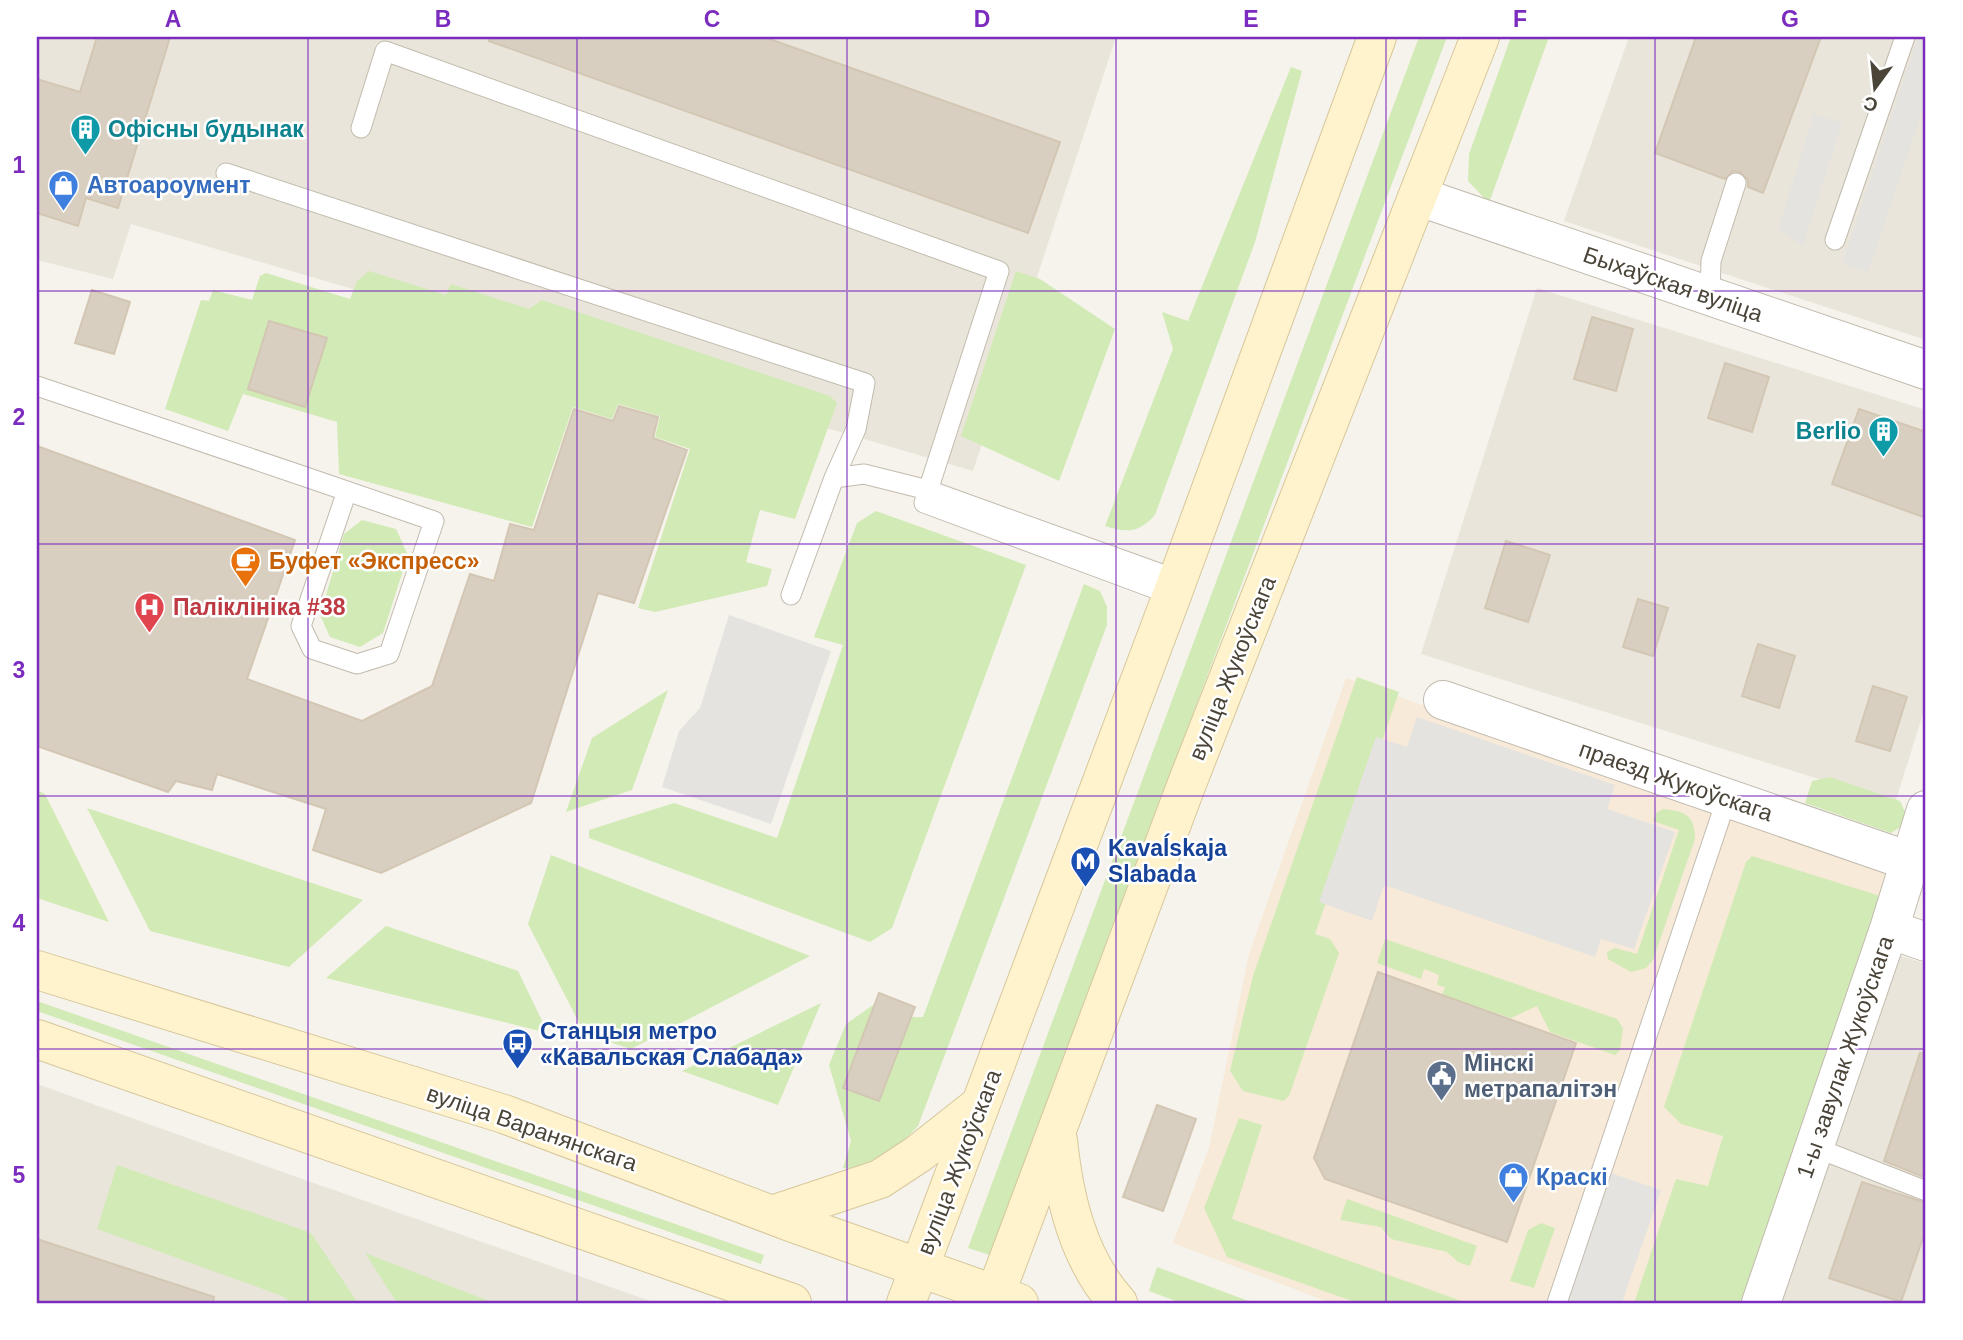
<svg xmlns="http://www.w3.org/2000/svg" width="1963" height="1340" font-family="Arial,sans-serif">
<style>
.residential{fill:#eae5da}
.commercial{fill:#f7ead8}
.green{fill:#d2eab5}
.parking{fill:#e5e3e0}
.building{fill:#d8cfc1;stroke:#d3c7b4;stroke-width:2}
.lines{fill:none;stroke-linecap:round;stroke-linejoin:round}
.service-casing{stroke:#c2bbae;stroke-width:21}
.minor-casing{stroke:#c2bbae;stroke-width:40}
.secondary-casing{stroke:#d6c79b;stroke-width:40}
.service{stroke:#fff;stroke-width:19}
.minor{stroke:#fff;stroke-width:38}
.secondary{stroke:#fff3cd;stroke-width:38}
.grid{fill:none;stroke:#7b2cbf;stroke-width:2;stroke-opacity:0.55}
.labels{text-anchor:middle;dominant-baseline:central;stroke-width:5;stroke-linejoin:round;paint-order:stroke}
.culture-label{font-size:23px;font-weight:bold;fill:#0d838f;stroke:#fff;text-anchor:start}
.shop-label{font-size:23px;font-weight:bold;fill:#366cbe;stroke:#fff;text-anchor:start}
.street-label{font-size:23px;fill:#4b4439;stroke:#fff}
.food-label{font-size:23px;font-weight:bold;fill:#c56008;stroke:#fff;text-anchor:start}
.health-label{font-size:23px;font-weight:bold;fill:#be3a42;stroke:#fff;text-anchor:start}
.transit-label{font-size:23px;font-weight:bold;fill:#164399;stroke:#fff;text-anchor:start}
.service-label{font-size:23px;font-weight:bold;fill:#4e5e75;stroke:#fff;text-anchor:start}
.neatline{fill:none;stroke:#7b2cbf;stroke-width:2.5}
.grid-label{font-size:23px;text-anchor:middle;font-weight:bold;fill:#7b2cbf}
</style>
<rect width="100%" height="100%" fill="#f6f3ec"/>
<path class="residential" d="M 37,37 L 1116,37 L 973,471 L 131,224 L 113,279 L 37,260 Z
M 1629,37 L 1926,37 L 1926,340 L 1564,221 Z
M 1537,288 L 1926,410 L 1926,704 L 1895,803 L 1421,654 Z
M 1890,952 L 1926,964 L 1926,1303 L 1768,1303 Z
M 37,1084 L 308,1181 L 656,1303 L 37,1303 Z"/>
<path class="commercial" d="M 1346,678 L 1897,873 L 1748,1303 L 1331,1303 L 1173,1243 L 1209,1148 L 1249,954 Z"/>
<path class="green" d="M 1419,37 L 1447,37 L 990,1255 L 968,1248 Z
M 1511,37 L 1549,37 L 1489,203 L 1468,181 L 1469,154 Z
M 1291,67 L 1302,71 L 1255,242 L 1155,515 C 1139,533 1127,533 1105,526 L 1173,349 L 1162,312 L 1188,321 Z
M 369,271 L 446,295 L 451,284 L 529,309 L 542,300 L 830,396 L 837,403 L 795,519 L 760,510 L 746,562 L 772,569 L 767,586 L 655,612 L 638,608 L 690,449 L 655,437 L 660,416 L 618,404 L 612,419 L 573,407 L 532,527 L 339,474 L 337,422 L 243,394 L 228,431 L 165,409 L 201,300 L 209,301 L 213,290 L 252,300 L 260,276 L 266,273 L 350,299 L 357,281 Z
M 1016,271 L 1040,279 L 1115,329 L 1059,481 L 961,436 Z
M 876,511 L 1026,565 L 892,928 L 870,942 L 589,838 L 589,830 L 674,803 L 777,838 L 843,645 L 814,637 L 857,523 Z
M 362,520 L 396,529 L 408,555 L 383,633 L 360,647 L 330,637 L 320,615 L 344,534 Z
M 1084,584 L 1100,591 L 1107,607 L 1107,625 L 918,1126 C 898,1147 874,1171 843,1168 L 851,1141 L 829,1065 L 846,1024 L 876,1003 L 843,1087 L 879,1101 L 911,1017 L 923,1017 Z
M 1357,677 L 1399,692 L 1315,934 L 1330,939 L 1339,953 L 1289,1096 L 1283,1101 L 1243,1091 L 1230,1071 L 1253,976 Z
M 668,690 L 632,790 L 566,812 L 592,738 Z
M 1830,777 L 1900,801 L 1906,814 L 1902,826 L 1891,833 L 1805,803 L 1812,781 Z
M 37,790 L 45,794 L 109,922 L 37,898 Z
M 87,808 L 363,900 L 289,967 L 150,931 Z
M 1663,809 C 1685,811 1695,815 1695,839 L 1653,960 L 1646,968 L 1631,972 L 1608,959 L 1607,952 L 1615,948 L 1637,954 L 1679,830 L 1653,821 L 1656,813 Z
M 551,855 L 810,956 L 631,1049 L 585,1034 L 528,924 Z
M 1752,856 L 1877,895 L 1885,901 L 1747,1303 L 1634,1303 L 1676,1179 L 1708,1186 L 1723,1136 L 1681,1124 L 1664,1107 L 1746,862 Z
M 386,926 L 518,971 L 548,1033 L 326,978 Z
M 1385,939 L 1617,1019 L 1623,1028 L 1620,1050 L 1615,1055 L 1550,1032 L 1537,1006 L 1511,1018 L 1442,995 L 1445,987 L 1437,985 L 1439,975 L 1424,969 L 1421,979 L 1377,963 Z
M 37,1001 L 764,1255 L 761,1264 L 37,1011 Z
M 821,1003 L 778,1105 L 682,1071 Z
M 1239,1118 L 1262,1125 L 1232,1219 L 1467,1303 L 1358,1303 L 1227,1257 L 1204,1208 Z
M 117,1165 L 311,1233 L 358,1303 L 292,1303 L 282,1296 L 97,1229 Z
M 1347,1199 L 1477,1246 L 1470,1266 L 1458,1262 L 1447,1252 L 1391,1239 L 1381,1227 L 1340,1220 Z
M 1541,1223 L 1555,1228 L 1534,1288 L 1510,1281 L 1528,1230 Z
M 365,1253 L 494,1303 L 397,1303 Z
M 1157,1267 L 1254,1303 L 1181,1303 L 1149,1291 Z"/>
<path class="parking" d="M 1918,37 L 1926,37 L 1926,101 L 1868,272 L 1842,264 Z
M 1814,114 L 1842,123 L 1803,246 L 1778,229 Z
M 729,615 L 831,651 L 771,824 L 662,787 L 679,731 L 700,708 Z
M 1417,717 L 1615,785 L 1607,809 L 1675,832 L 1634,949 L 1601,939 L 1595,957 L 1384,885 L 1372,921 L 1319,902 L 1376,737 L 1407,747 Z
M 1593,1167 L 1661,1190 L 1622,1303 L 1546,1303 Z"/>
<path class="building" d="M 97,37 L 170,37 L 118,208 L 86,198 L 78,226 L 37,213 L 37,79 L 80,92 Z
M 490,37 L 764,37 L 1060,142 L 1028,233 L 489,41 Z
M 1696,37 L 1821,37 L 1763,193 L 1748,187 L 1748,180 L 1740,172 L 1733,171 L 1725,179 L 1655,153 Z
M 92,290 L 130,302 L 114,354 L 75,343 Z
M 1592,317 L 1633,329 L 1616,391 L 1574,379 Z
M 269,321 L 327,338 L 305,407 L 248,389 Z
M 1725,363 L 1769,377 L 1752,432 L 1708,418 Z
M 619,406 L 658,417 L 653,438 L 687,450 L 634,603 L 598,593 L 531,803 L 381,873 L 313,850 L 326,809 L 217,774 L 212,790 L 176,781 L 168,792 L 37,746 L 37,446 L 295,540 L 247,679 L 362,721 L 432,686 L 470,574 L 494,581 L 510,524 L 534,530 L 574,409 L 613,421 Z
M 1859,409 L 1926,432 L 1926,518 L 1832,484 Z
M 1506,541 L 1550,555 L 1528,622 L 1485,608 Z
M 1638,599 L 1668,608 L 1653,656 L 1623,647 Z
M 1758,644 L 1795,656 L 1779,708 L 1742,696 Z
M 1873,686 L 1907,697 L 1890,751 L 1856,741 Z
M 1378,972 L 1576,1043 L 1507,1242 L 1325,1179 L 1314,1158 Z
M 879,993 L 915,1007 L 879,1101 L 843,1088 Z
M 1920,1053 L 1926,1054 L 1926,1178 L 1884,1161 Z
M 1157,1105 L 1196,1119 L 1163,1211 L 1123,1197 Z
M 1862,1182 L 1926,1203 L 1926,1229 L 1901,1302 L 1829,1278 Z
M 37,1239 L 214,1297 L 213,1303 L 37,1303 Z"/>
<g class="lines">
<defs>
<path id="service" d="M 361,128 L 385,51 L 999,271 L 924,503 L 1172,595
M 226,173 L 865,383 L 856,429 L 834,478
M 1835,240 L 1905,37
M 1710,297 L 1711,261 L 1736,183
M 37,386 C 169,431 302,475 434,521 L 389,654 L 357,664 L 312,649 L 301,626 L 347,491
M 791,595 L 834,478 L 864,474 L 928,490 L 1178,580
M 1814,1147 L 1926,1191
M 1557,1303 L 1727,798"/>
<path id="minor" d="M 1420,197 L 1926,370
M 1443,700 L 1909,861
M 1889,929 L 1926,942
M 1761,1303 L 1889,929 L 1926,810"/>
<path id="secondary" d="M 37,970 L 504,1114 L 793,1223 L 1019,1303
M 37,1039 L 792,1303
M 1058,1140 C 1064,1198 1078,1259 1118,1303
M 772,1215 L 880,1179 L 918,1154 L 980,1105
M 906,1303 L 1172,595 L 1377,37
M 992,1303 L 1186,786 L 1480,37"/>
</defs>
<use href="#service" class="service-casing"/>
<use href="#minor" class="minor-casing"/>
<use href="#secondary" class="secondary-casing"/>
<use href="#service" class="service"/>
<use href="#minor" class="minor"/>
<use href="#secondary" class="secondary"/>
</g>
<path class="grid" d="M 308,37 L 308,1303M 577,37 L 577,1303M 847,37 L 847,1303M 1116,37 L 1116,1303M 1386,37 L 1386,1303M 1655,37 L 1655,1303M 37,291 L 1926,291M 37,544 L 1926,544M 37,796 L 1926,796M 37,1049 L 1926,1049"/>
<defs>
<symbol id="building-pin" viewBox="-11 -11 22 30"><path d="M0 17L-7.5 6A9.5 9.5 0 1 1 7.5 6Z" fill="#0f9aa8" stroke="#fff"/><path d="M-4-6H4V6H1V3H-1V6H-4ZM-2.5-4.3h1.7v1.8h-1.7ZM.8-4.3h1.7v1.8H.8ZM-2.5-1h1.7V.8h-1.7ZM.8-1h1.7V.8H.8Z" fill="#fff"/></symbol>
<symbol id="shop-pin" viewBox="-11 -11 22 30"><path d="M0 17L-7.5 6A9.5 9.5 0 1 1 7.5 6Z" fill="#3f7fe0" stroke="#fff"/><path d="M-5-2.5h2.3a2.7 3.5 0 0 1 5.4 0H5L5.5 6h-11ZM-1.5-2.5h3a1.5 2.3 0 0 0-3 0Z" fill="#fff"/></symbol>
<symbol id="cafe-pin" viewBox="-11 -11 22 30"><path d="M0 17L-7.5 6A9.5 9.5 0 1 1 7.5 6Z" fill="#e8710a" stroke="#fff"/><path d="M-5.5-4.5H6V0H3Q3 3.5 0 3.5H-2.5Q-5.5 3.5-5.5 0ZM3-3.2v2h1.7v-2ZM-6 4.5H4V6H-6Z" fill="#fff"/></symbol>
<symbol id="hospital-pin" viewBox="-11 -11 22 30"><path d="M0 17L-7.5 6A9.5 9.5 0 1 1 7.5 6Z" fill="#e0444e" stroke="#fff"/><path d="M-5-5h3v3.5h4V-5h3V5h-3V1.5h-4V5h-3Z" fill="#fff"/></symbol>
<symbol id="metro-pin" viewBox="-11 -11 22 30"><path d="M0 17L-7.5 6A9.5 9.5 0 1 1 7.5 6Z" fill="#1a4fb4" stroke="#fff"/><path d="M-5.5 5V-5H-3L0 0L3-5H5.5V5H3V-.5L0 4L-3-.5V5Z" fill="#fff"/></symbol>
<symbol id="bus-pin" viewBox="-11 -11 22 30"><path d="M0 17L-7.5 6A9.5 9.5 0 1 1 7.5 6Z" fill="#1a4fb4" stroke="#fff"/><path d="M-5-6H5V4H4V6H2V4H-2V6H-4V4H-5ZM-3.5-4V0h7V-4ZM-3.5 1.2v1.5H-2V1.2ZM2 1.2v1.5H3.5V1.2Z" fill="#fff"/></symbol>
<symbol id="civic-pin" viewBox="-11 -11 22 30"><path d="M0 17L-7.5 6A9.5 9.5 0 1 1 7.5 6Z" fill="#5c6f8a" stroke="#fff"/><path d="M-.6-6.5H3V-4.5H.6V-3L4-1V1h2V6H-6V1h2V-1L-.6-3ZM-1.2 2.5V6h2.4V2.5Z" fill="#fff"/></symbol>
</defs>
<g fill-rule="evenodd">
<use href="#building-pin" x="68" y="112" width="35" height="47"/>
<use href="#shop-pin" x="46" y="168" width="35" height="47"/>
<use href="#building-pin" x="1866" y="414" width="35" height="47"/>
<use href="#cafe-pin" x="228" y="544" width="35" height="47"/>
<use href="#hospital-pin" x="132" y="590" width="35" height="47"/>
<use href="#metro-pin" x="1068" y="844" width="35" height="47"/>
<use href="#bus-pin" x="500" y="1026" width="35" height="47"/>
<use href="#civic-pin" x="1424" y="1058" width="35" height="47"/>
<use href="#shop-pin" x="1496" y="1160" width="35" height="47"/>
</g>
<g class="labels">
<g class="culture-label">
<text x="108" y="129">Офісны будынак</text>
<text x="1861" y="431" text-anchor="end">Berlio</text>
</g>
<g class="shop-label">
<text x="87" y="185">Автоароумент</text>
<text x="1536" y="1177">Краскі</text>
</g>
<g class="street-label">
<text transform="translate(1673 284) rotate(19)">Быхаўская вуліца</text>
<text transform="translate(1232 668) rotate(-68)">вуліца Жукоўскага</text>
<text transform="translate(1676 781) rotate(19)">праезд Жукоўскага</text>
<text transform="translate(1845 1057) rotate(-71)">1-ы завулак Жукоўскага</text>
<text transform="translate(532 1128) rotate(19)">вуліца Варанянскага</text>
<text transform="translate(959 1162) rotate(-69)">вуліца Жукоўскага</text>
</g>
<g class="food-label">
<text x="269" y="561">Буфет «Экспресс»</text>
</g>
<g class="health-label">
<text x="173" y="607">Паліклініка #38</text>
</g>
<g class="transit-label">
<text x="1108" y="848">Kavaĺskaja<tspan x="1108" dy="26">Slabada</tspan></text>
<text x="540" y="1031">Станцыя метро<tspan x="540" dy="26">«Кавальская Слабада»</tspan></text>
</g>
<g class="service-label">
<text x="1464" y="1063">Мінскі<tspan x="1464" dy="26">метрапалітэн</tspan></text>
</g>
</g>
<rect width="1963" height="1340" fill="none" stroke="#ffffff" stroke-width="77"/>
<g transform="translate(1875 88) rotate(195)" stroke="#ffffff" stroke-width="5" paint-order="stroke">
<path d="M0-5L12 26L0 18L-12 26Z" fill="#4b4439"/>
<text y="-10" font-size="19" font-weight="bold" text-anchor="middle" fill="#4b4439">С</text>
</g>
<rect x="38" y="38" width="1886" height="1264" class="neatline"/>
<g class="grid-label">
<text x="173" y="27">A</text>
<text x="443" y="27">B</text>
<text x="712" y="27">C</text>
<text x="982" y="27">D</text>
<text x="1251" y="27">E</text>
<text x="1520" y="27">F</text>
<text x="1790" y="27">G</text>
<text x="19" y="173">1</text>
<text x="19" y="425">2</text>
<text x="19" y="678">3</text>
<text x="19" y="931">4</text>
<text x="19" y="1183">5</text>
</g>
</svg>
